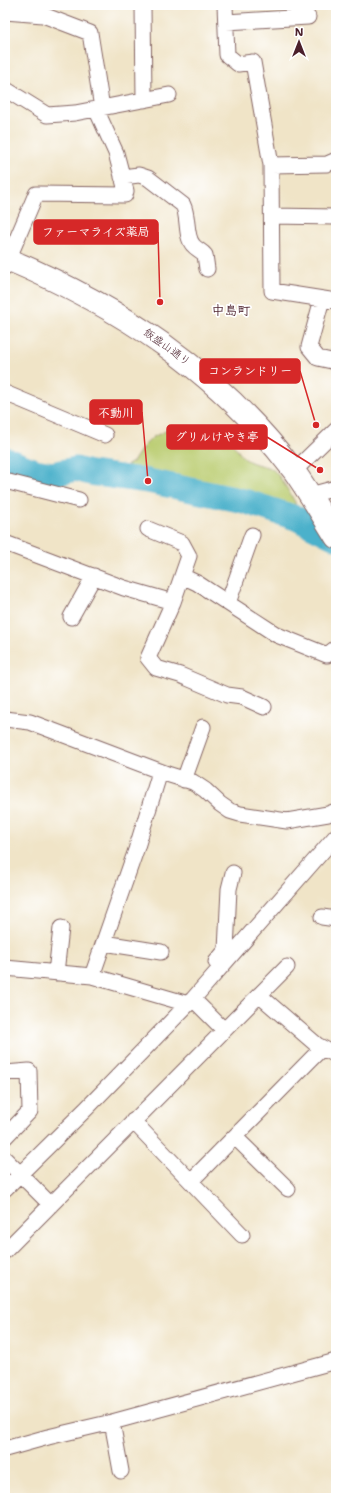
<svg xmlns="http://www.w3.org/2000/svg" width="341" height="1503" font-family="'Shantell Sans','Klee One',sans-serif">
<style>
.green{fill:#bacc6f;stroke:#82764d}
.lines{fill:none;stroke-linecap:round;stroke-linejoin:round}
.river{stroke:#4cb1cb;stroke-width:25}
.street-casing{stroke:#846462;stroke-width:17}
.secondary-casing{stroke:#846462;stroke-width:24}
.street{stroke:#fff;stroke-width:15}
.secondary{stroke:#fff;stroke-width:22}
.labels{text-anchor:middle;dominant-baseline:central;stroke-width:3.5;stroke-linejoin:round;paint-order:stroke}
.street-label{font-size:11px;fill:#4a1f2b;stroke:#fff}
.quarter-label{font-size:13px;font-weight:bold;fill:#4a1f2b;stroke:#fff}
.leader{fill:none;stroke:#d62828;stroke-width:1.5}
.callout-dot{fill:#d62828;stroke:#fff;stroke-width:1.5}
.callout{fill:#d62828;stroke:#d62828;stroke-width:1.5}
.callout-label{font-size:12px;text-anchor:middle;font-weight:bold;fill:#fff}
</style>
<rect width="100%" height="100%" fill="#fff"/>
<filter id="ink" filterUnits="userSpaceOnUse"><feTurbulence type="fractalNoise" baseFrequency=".025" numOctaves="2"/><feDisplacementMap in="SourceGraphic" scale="8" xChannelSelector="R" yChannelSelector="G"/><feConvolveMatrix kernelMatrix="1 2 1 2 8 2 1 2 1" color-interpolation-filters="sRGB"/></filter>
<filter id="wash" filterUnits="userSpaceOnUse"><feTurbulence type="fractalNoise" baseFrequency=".012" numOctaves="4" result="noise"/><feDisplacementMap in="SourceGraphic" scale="16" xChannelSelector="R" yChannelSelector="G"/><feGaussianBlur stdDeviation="0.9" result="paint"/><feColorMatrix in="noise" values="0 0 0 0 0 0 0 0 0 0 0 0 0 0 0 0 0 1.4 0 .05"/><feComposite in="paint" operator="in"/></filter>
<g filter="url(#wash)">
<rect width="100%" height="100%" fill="#f0e4c7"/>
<path class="green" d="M 172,428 C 193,428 213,428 230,442 C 236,446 239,454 244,458 C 251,464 262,465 270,468 C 278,471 290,494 295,502 L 296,509 L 261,495 L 228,486 L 193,483 L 124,471 L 126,466 L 133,462 L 143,447 L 153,437 Z"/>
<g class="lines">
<path class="river" d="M 5,459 L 35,471 L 52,474 L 76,469 L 90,473 L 148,481 L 244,501 L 296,518 L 336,538"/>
</g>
</g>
<g filter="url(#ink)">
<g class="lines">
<defs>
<path id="street" d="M 143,5 L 144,100
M 225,5 L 227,55 L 238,64 L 253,62 L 271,165
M 5,12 L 43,15 L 90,33 L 102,108
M 226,22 L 308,17
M 5,89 L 47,115 L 75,113 L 169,95
M 336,160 L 327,164 L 271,165 L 272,291 L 336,301
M 122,177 L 139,175 L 148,178 L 183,205 C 189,217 185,236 193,245 C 196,249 202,251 205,255 L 207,269
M 272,216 L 336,217
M 5,267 L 36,194 L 125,195 L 126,191 L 116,153 L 96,109
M 322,299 L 309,347 L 318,358 L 336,362
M 5,393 L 105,435
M 294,471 L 336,430
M 5,481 L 79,500
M 310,495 L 336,488
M 148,529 L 182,543 L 189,556 L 173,602 L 148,658 L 156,668 L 180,675 L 227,695 L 242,697 L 264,707
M 5,543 L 124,588 L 173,602
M 182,576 L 197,583 L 277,635 L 327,655 L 336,648
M 228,603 L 252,535
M 71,617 L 94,576
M 5,719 L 30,722 L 170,775 L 193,782 L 205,790 L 220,804 L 230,811 L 240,814 L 287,821 L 328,814 L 336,811
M 184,780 L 203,727
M 322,917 L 336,919
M 104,943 L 161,952
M 216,962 L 226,950 L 229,889 L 233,873
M 5,968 L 92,976 L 188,1004
M 56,973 L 61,928
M 92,976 L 136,850 L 160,772
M 259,995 L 317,1045 L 336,1055
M 193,999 L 224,1030
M 5,1073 L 29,1071 L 30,1111 L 5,1137
M 133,1121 L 242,1235
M 235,1137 L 288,1189
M 5,1159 L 51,1205
M 191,1181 L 322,1048
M 5,1189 L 87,1108 L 193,999 L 336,836
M 5,1251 L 287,967
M 112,1422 L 121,1471
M 5,1449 L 48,1437 L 112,1422 L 336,1361"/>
<path id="secondary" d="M 5,258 C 121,307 217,370 294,471 C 309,492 322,515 336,537"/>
</defs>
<use href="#street" class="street-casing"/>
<use href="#secondary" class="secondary-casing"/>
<use href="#street" class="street"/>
<use href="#secondary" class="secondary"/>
</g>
</g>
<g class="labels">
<g class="street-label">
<text transform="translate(167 347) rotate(36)">飯盛山通り</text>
</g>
<g class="quarter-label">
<text x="231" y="310">中島町</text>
</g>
</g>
<path class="leader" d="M160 302L158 232M316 425L300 371M148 481L142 412M320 470L267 437"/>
<g class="callout-dot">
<circle cx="160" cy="302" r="4"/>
<circle cx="316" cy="425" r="4"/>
<circle cx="148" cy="481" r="4"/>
<circle cx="320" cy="470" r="4"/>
</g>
<g class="callout">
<rect x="34" y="220" width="124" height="24" rx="4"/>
<rect x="200" y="359" width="100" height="24" rx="4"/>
<rect x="90" y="400" width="52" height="24" rx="4"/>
<rect x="167" y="425" width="100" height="24" rx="4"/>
</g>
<g class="callout-label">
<text x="96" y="236">ファーマライズ薬局</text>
<text x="250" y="375">コンランドリー</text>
<text x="116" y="417">不動川</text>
<text x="217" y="441">グリルけやき亭</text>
</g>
<rect width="341" height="1503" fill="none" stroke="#fff" stroke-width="20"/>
<g transform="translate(299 42)" stroke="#ffffff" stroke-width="3" paint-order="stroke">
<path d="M0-3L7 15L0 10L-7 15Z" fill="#4a1f2b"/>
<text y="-6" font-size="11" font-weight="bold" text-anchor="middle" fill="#4a1f2b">N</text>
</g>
</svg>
